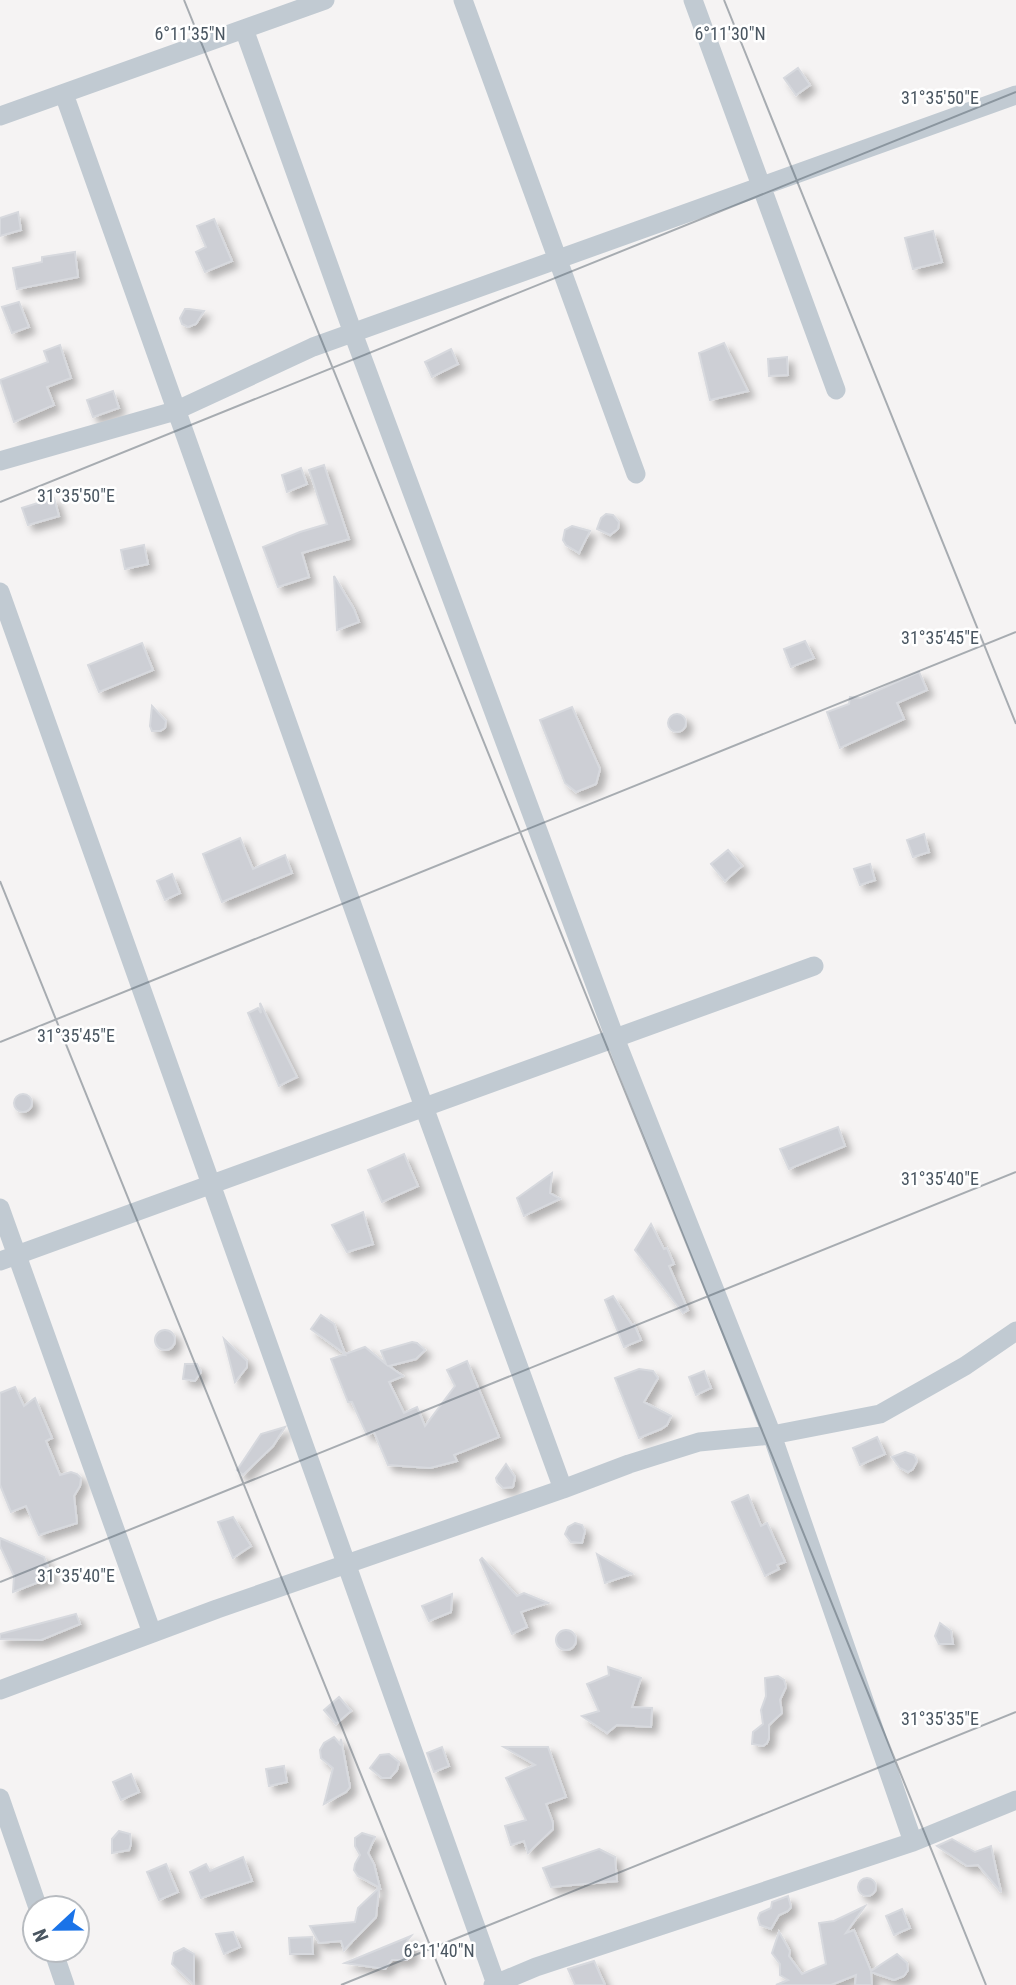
<svg xmlns="http://www.w3.org/2000/svg" width="1016" height="1985" font-family="'Roboto Condensed',sans-serif">
<style>
.building{fill:#cdcfd5;stroke:#d7d9de;stroke-width:2;filter:url(#shadow)}
.lines{fill:none;stroke-linecap:round;stroke-linejoin:round}
.minor{stroke:#c1cad2;stroke-width:19}
.ticks{fill:none;stroke:#4a5661;stroke-width:2;stroke-opacity:0.45}
.ticks-label{font-size:18px;text-anchor:middle;fill:#4a5661;stroke:#fff;stroke-width:5;stroke-linejoin:round;paint-order:stroke}
</style>
<defs>
<filter id="shadow"><feDropShadow dx="6" dy="6" stdDeviation="3.5" flood-color="#0004"/></filter>
</defs>
<rect width="100%" height="100%" fill="#f5f3f3"/>
<path class="building" d="M 798,68 L 810,85 L 796,95 L 784,78 Z
M 18,212 L 21,230 L 0,236 L 0,218 Z
M 214,219 L 232,261 L 205,272 L 196,252 L 206,247 L 197,226 Z
M 933,231 L 942,262 L 913,269 L 905,238 Z
M 75,252 L 78,277 L 17,289 L 13,268 L 42,262 L 42,257 Z
M 19,302 L 29,327 L 12,333 L 2,307 Z
M 185,309 L 189,309 L 204,311 L 196,324 L 188,327 L 182,324 L 180,318 Z
M 724,343 L 748,391 L 710,400 L 699,353 Z
M 60,345 L 71,378 L 47,387 L 54,405 L 14,422 L 0,380 L 48,362 L 44,351 Z
M 451,349 L 458,364 L 432,377 L 425,362 Z
M 787,357 L 788,375 L 769,376 L 768,359 Z
M 113,391 L 119,408 L 93,417 L 87,400 Z
M 324,465 L 349,539 L 302,553 L 309,577 L 278,587 L 263,547 L 300,532 L 327,524 L 309,470 Z
M 301,468 L 307,484 L 287,492 L 282,475 Z
M 54,498 L 59,516 L 28,525 L 22,508 Z
M 606,514 L 613,515 L 619,522 L 618,529 L 610,535 L 597,529 L 601,518 Z
M 572,526 L 590,531 L 579,553 L 566,545 L 563,540 L 565,530 Z
M 144,545 L 148,564 L 125,569 L 121,550 Z
M 334,576 L 354,609 L 359,622 L 337,630 Z
M 805,641 L 814,658 L 791,667 L 784,649 Z
M 142,643 L 153,670 L 99,692 L 88,665 Z
M 919,672 L 927,690 L 897,703 L 904,719 L 840,748 L 827,712 L 849,704 L 850,697 L 861,698 Z
M 152,706 L 166,721 L 165,728 L 160,731 L 152,731 L 150,726 Z
M 572,707 L 600,769 L 596,784 L 576,792 L 565,783 L 540,720 Z
M668 723a9 9 0 1 1 18 0a9 9 0 1 1-18 0Z
M 924,834 L 929,852 L 913,857 L 907,840 Z
M 240,838 L 253,869 L 285,855 L 292,873 L 222,902 L 203,854 Z
M 728,850 L 742,866 L 725,881 L 711,864 Z
M 870,864 L 875,880 L 860,885 L 854,869 Z
M 172,874 L 180,893 L 165,900 L 157,881 Z
M 260,1003 L 297,1077 L 279,1086 L 248,1013 L 258,1008 L 261,1013 Z
M14 1103a9 9 0 1 1 18 0a9 9 0 1 1-18 0Z
M 838,1127 L 845,1146 L 789,1169 L 780,1149 Z
M 404,1154 L 418,1186 L 382,1202 L 368,1170 Z
M 552,1173 L 550,1193 L 560,1199 L 524,1216 L 517,1198 Z
M 363,1212 L 373,1244 L 347,1252 L 332,1225 Z
M 651,1224 L 664,1249 L 667,1248 L 674,1264 L 669,1266 L 688,1310 L 683,1313 L 635,1250 Z
M 613,1296 L 632,1325 L 634,1324 L 641,1340 L 624,1347 L 605,1300 Z
M 321,1315 L 334,1324 L 345,1354 L 311,1329 Z
M155 1340a10 10 0 1 1 20 0a10 10 0 1 1-20 0Z
M 224,1339 L 247,1361 L 247,1367 L 235,1382 Z
M 412,1342 L 417,1343 L 425,1350 L 416,1359 L 389,1366 L 403,1376 L 389,1382 L 404,1413 L 417,1407 L 425,1426 L 455,1386 L 447,1370 L 467,1361 L 499,1437 L 454,1455 L 457,1461 L 430,1468 L 388,1465 L 374,1432 L 367,1435 L 352,1402 L 348,1402 L 331,1359 L 365,1347 L 386,1364 L 381,1351 Z
M 185,1364 L 197,1364 L 201,1372 L 195,1381 L 183,1379 Z
M 639,1369 L 653,1371 L 658,1378 L 644,1402 L 671,1416 L 667,1425 L 661,1429 L 639,1438 L 615,1378 Z
M 704,1371 L 711,1388 L 696,1395 L 689,1377 Z
M 15,1387 L 24,1406 L 35,1398 L 52,1438 L 46,1441 L 60,1475 L 71,1472 L 77,1474 L 81,1478 L 80,1486 L 74,1496 L 77,1523 L 39,1535 L 26,1506 L 11,1512 L 0,1485 L 0,1393 Z
M 285,1427 L 273,1446 L 243,1475 L 237,1470 L 261,1434 Z
M 877,1437 L 885,1454 L 860,1465 L 853,1448 Z
M 905,1452 L 914,1455 L 917,1461 L 913,1469 L 908,1472 L 900,1468 L 892,1457 Z
M 506,1464 L 515,1477 L 513,1487 L 503,1488 L 497,1482 L 496,1478 Z
M 748,1495 L 761,1526 L 767,1523 L 785,1562 L 777,1565 L 779,1569 L 765,1576 L 732,1502 Z
M 233,1517 L 251,1546 L 233,1558 L 218,1522 Z
M 575,1523 L 582,1525 L 585,1531 L 582,1543 L 571,1542 L 565,1534 L 568,1527 Z
M 0,1538 L 44,1557 L 52,1577 L 13,1592 L 14,1576 L 0,1546 Z
M 597,1554 L 632,1574 L 605,1583 Z
M 482,1558 L 517,1596 L 524,1593 L 548,1603 L 521,1612 L 527,1627 L 512,1634 L 480,1560 Z
M 452,1594 L 451,1612 L 429,1621 L 422,1606 Z
M 76,1614 L 80,1624 L 41,1640 L 0,1639 L 0,1634 Z
M 940,1623 L 951,1631 L 953,1644 L 939,1644 L 935,1636 Z
M556 1640a10 10 0 1 1 20 0a10 10 0 1 1-20 0Z
M 608,1667 L 641,1678 L 632,1707 L 652,1708 L 651,1727 L 617,1725 L 607,1733 L 582,1716 L 599,1711 L 587,1684 L 609,1675 Z
M 778,1676 L 784,1680 L 786,1687 L 780,1700 L 782,1713 L 769,1725 L 769,1738 L 767,1743 L 763,1746 L 752,1744 L 753,1732 L 763,1724 L 761,1710 L 766,1696 L 765,1678 Z
M 339,1697 L 351,1711 L 336,1724 L 324,1710 Z
M 334,1737 L 340,1744 L 341,1739 L 350,1787 L 346,1792 L 324,1804 L 333,1768 L 321,1758 L 320,1750 L 324,1743 Z
M 442,1747 L 449,1766 L 434,1772 L 427,1753 Z
M 504,1747 L 548,1747 L 566,1797 L 546,1804 L 553,1823 L 553,1829 L 528,1853 L 524,1841 L 511,1845 L 505,1826 L 526,1820 L 506,1778 L 535,1765 Z
M 389,1754 L 399,1762 L 397,1770 L 390,1778 L 382,1778 L 370,1768 L 380,1755 Z
M 284,1766 L 287,1782 L 269,1786 L 266,1769 Z
M 131,1774 L 139,1792 L 121,1800 L 113,1782 Z
M 119,1831 L 130,1834 L 131,1844 L 129,1850 L 112,1853 L 112,1839 Z
M 362,1833 L 375,1837 L 368,1853 L 374,1864 L 380,1888 L 358,1876 L 354,1870 L 355,1864 L 360,1855 L 355,1846 L 355,1838 Z
M 952,1839 L 975,1852 L 991,1846 L 1001,1892 L 978,1865 L 967,1866 L 937,1846 Z
M 599,1849 L 615,1857 L 617,1881 L 551,1887 L 543,1868 Z
M 243,1857 L 252,1881 L 201,1898 L 190,1872 L 206,1864 L 210,1871 Z
M 166,1864 L 178,1892 L 159,1900 L 147,1872 Z
M858 1887a9 9 0 1 1 18 0a9 9 0 1 1-18 0Z
M 379,1888 L 376,1917 L 344,1950 L 341,1941 L 319,1943 L 310,1926 L 355,1922 L 358,1908 Z
M 788,1896 L 791,1907 L 788,1911 L 779,1915 L 771,1929 L 760,1925 L 758,1918 L 760,1913 L 771,1908 L 772,1902 Z
M 865,1906 L 846,1933 L 854,1930 L 871,1971 L 897,1954 L 907,1963 L 908,1970 L 904,1976 L 894,1980 L 871,1972 L 872,1985 L 855,1985 L 856,1975 L 831,1985 L 776,1985 L 788,1980 L 780,1975 L 780,1964 L 772,1953 L 779,1932 L 790,1951 L 789,1956 L 802,1974 L 826,1964 L 819,1923 L 834,1921 Z
M 902,1909 L 910,1928 L 894,1935 L 886,1916 Z
M 233,1932 L 240,1947 L 224,1954 L 216,1934 Z
M 411,1936 L 407,1941 L 412,1947 L 412,1953 L 407,1960 L 392,1960 L 385,1969 L 345,1963 Z
M 312,1937 L 313,1954 L 290,1954 L 289,1938 Z
M 184,1948 L 194,1954 L 194,1985 L 172,1964 L 174,1953 Z
M 594,1961 L 605,1985 L 575,1985 L 568,1969 Z"/>
<g class="lines">
<path class="minor" d="M 463,0 L 636,474
M 693,0 L 836,390
M 244,29 L 353,333 L 615,1038 L 772,1435 L 913,1842
M 64,94 L 424,1107 L 563,1489
M 0,116 L 325,0
M 0,461 L 175,411 L 313,347 L 1016,95
M 0,592 L 496,1984
M 0,1208 L 152,1633
M 0,1261 L 814,966
M 0,1690 L 217,1609 L 563,1489 L 629,1464 L 699,1442 L 772,1435 L 880,1414 L 965,1366 L 1016,1331
M 0,1798 L 38,1908
M 53,1950 L 65,1985
M 493,1985 L 536,1967 L 913,1842 L 1016,1800"/>
</g>
<path class="ticks" d="M 184,0 L 986,1985M 724,0 L 1016,724M 0,502 L 1016,92M 0,881 L 446,1985M 0,1042 L 1016,632M 0,1582 L 1016,1172M 341,1985 L 1016,1712"/>
<g class="ticks-label">
<text x="190" y="40">6°11'35"N</text>
<text x="730" y="40">6°11'30"N</text>
<text x="940" y="104">31°35'50"E</text>
<text x="76" y="502">31°35'50"E</text>
<text x="940" y="644">31°35'45"E</text>
<text x="76" y="1042">31°35'45"E</text>
<text x="940" y="1185">31°35'40"E</text>
<text x="76" y="1582">31°35'40"E</text>
<text x="940" y="1725">31°35'35"E</text>
<text x="439" y="1957">6°11'40"N</text>
</g>
<g transform="translate(56 1929) rotate(248)"><circle r="33" fill="#ffffff" stroke="#b7bbc0" stroke-width="2"/>
<path d="M0-5L12 26L0 18L-12 26Z" fill="#1a73e8"/>
<text y="-10" font-size="19" font-weight="bold" text-anchor="middle" fill="#4a5661">N</text>
</g>
</svg>
